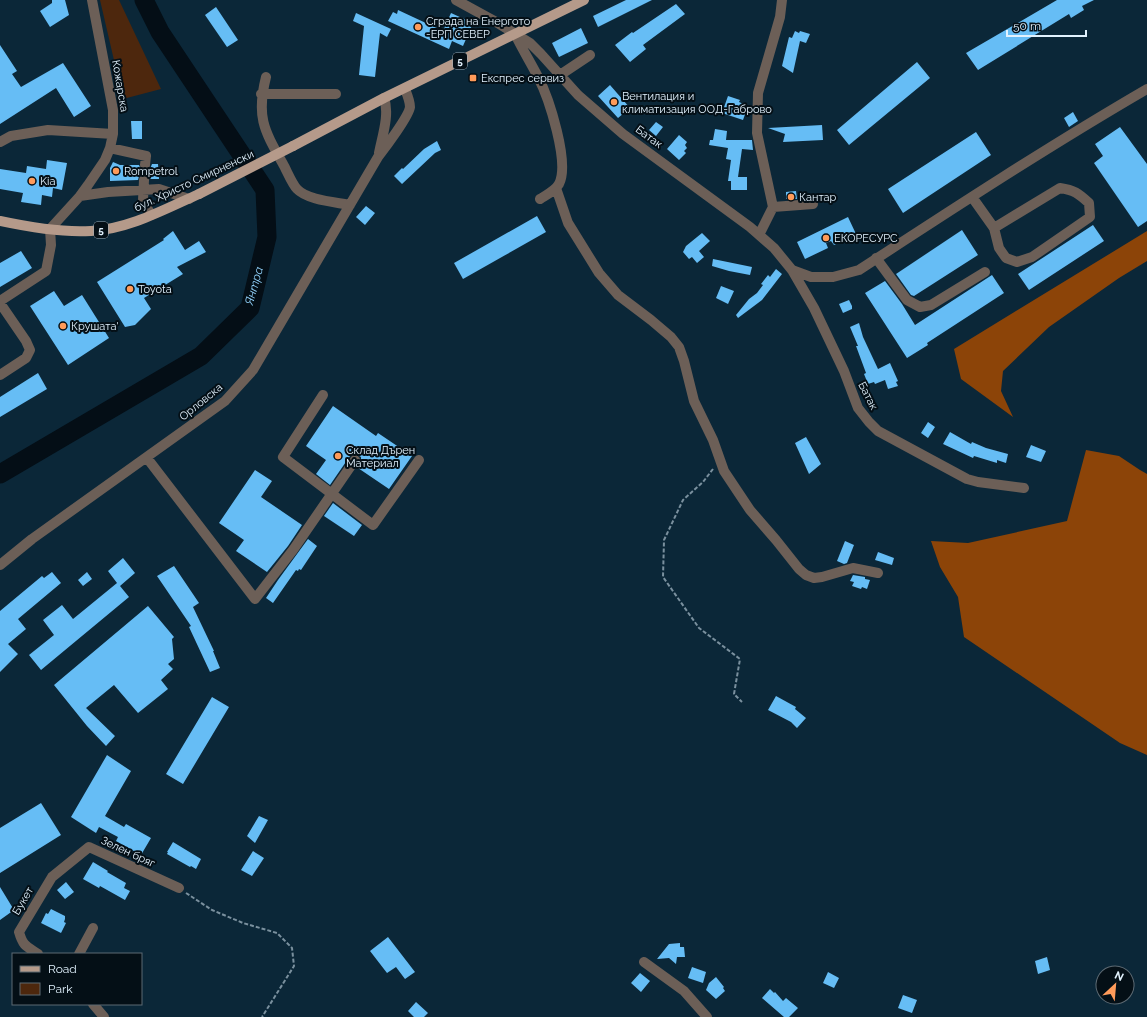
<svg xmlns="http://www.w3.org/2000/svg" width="1147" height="1017" font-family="Raleway,sans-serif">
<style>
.green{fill:#4d270d}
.forest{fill:#8c4408}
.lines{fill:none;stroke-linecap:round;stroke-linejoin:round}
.river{stroke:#040e16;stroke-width:19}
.building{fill:#66bdf5}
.path{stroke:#7a909e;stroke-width:2;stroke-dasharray:4 2;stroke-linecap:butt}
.minor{stroke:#6c5f57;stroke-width:10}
.major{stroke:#b59a8a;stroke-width:10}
.major-bridge{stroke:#b59a8a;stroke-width:10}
.poi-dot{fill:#ff9b5a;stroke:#040f16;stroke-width:1.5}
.labels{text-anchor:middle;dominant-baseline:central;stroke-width:4;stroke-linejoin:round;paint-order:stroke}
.shield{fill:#040f16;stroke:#9faeb8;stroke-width:1}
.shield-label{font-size:10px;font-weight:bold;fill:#e2f2fe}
.poi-label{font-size:11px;fill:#e2f2fe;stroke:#040f16;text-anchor:start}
.street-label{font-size:11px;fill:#e2f2fe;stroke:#040f16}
.water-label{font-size:12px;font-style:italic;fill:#91d0fa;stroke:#040f16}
</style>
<rect width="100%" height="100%" fill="#0b2738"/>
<path class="green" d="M 100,0 L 119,0 L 161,89 L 123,99 Z"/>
<path class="forest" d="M 1147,231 L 1147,261 L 1119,278 L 1049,327 L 1003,371 L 1001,391 L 1013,417 L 961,379 L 954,349 Z
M 1086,450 L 1119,456 L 1140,470 L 1147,474 L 1147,755 L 1120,743 L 964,637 L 958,597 L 940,567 L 931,541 L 968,543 L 1067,521 Z"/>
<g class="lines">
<path class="river" d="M 0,474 L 201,356 L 250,308 L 267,237 L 265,190 L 160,32 L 144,0"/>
</g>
<path class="building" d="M 52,0 L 65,0 L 69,15 L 50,27 L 40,11 L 52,3 Z
M 626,0 L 652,0 L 598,27 L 593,16 Z
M 1057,0 L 1094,0 L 1082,6 L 1084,10 L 1071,18 L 1069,14 L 978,70 L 966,53 Z
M 676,4 L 685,14 L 643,45 L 646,49 L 630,62 L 615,45 L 632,32 L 633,33 Z
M 216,7 L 238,40 L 227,47 L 205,15 Z
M 398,10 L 443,31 L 451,13 L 473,23 L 463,46 L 452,41 L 449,49 L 388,21 L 393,12 L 397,14 Z
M 356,13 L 391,29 L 387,37 L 380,33 L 375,77 L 359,75 L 364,26 L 353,21 Z
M 581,28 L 588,43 L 559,57 L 552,43 Z
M 795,31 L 799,33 L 800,31 L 810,34 L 806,43 L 800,41 L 793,73 L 782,66 L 789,37 L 792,38 Z
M 0,45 L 17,71 L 12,74 L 21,87 L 63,63 L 91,106 L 74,117 L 56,88 L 0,124 Z
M 917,62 L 930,78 L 849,145 L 837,130 Z
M 610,85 L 630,108 L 618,118 L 598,96 Z
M 728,96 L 740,100 L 739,102 L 748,106 L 743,120 L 722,113 Z
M 1073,112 L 1078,121 L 1069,127 L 1064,118 Z
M 131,121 L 142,121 L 142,139 L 132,139 Z
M 656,122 L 663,127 L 656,136 L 649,130 Z
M 822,125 L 823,140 L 783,142 L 785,134 L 768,128 Z
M 1120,127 L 1147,164 L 1147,221 L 1138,227 L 1094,163 L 1103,156 L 1095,144 Z
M 715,129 L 727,131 L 726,140 L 752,140 L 753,150 L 742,149 L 738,177 L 747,177 L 747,190 L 731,190 L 731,181 L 728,181 L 731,160 L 726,159 L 728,148 L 709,145 L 710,140 L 713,140 Z
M 976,132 L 991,155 L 903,213 L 888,189 Z
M 679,135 L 687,142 L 685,145 L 687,148 L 684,151 L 686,153 L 679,160 L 667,149 Z
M 437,141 L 441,150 L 435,153 L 402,184 L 394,176 L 402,168 L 403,169 L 424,149 Z
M 47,160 L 67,163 L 62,190 L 53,188 L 52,197 L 42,195 L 41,205 L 21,202 L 23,193 L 0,189 L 0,169 L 26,173 L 27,166 L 46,169 Z
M 113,162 L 120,165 L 139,165 L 141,170 L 145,171 L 150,169 L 152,164 L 158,164 L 159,179 L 150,179 L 148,175 L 144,174 L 139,176 L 138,180 L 110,181 L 110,168 Z
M 796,191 L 797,199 L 786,199 L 786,192 Z
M 366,206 L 375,213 L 365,225 L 356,217 Z
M 537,216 L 546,232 L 463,279 L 454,263 Z
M 848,217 L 856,234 L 834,245 L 831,241 L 826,243 L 828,248 L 805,259 L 797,242 Z
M 1093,225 L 1104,241 L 1029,290 L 1018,274 Z
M 962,230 L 978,255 L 914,296 L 911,295 L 896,274 Z
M 173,231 L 185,250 L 199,241 L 206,252 L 177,267 L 183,274 L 144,298 L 151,309 L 135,325 L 125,327 L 97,282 L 164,240 L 163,239 Z
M 702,233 L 710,241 L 699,251 L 704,257 L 697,263 L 692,257 L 689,259 L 683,252 L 686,246 Z
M 21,251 L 32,268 L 0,287 L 0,263 Z
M 713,259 L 752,267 L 750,275 L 729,271 L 712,266 Z
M 776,269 L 782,274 L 762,300 L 738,318 L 736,315 L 749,299 L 757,293 L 763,285 L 761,284 L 768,275 L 770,277 Z
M 992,275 L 1004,293 L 927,343 L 928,345 L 907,358 L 865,293 L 885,281 L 902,304 L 915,325 Z
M 721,286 L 734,291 L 728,304 L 716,298 Z
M 54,291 L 64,306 L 82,295 L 109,338 L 68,365 L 30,306 Z
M 849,300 L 852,306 L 852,309 L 843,313 L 839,304 Z
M 859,323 L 863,337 L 878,369 L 890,363 L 898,381 L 896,382 L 898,386 L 888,389 L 885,380 L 875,384 L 874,382 L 868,384 L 864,374 L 866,373 L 856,346 L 858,346 L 850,327 Z
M 38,373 L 47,389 L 0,417 L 0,397 Z
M 333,406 L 376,436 L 378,433 L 412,456 L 389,489 L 358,468 L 361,460 L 361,457 L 356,454 L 353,454 L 350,456 L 330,485 L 316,474 L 326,460 L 306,446 Z
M 928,422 L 935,427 L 928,438 L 921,433 Z
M 950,432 L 971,444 L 972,442 L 986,448 L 1008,454 L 1006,463 L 997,460 L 997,463 L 974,456 L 973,458 L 943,444 Z
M 806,437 L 821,464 L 809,474 L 795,443 Z
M 1031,445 L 1046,451 L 1041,462 L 1026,457 Z
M 255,470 L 272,481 L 261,497 L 302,525 L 288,546 L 267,572 L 236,551 L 244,540 L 219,523 Z
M 333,503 L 362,525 L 354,536 L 324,516 Z
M 308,539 L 317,546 L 301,570 L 299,569 L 298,571 L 296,570 L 273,603 L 266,598 L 278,580 Z
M 845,541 L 854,545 L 847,563 L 844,564 L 837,561 Z
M 878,552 L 894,558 L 892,565 L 875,560 Z
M 123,558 L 135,573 L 120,586 L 129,597 L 41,670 L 29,655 L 54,635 L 43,620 L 62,605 L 73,619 L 117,583 L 108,571 Z
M 174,566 L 199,603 L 193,607 L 214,651 L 213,651 L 220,668 L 210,672 L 189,627 L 191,626 L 157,576 Z
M 52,572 L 61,583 L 18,619 L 26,629 L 8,644 L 18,654 L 0,672 L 0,611 L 42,576 L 44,578 Z
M 87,572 L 92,579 L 83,586 L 78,580 Z
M 853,575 L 865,577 L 865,579 L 870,580 L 867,589 L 862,587 L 861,589 L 852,586 L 854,582 L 850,581 Z
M 148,606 L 174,637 L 172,639 L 174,659 L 168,664 L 173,669 L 161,680 L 168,689 L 138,713 L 114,685 L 86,708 L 115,736 L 106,746 L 87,726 L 54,685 Z
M 776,696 L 796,707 L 795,709 L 806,718 L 797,728 L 791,722 L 768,710 Z
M 212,697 L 229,707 L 183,784 L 166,774 Z
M 107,755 L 131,771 L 105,816 L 124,827 L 126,824 L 151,838 L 141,855 L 116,841 L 118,837 L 99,827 L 96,833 L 71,817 Z
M 41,803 L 61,835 L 0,873 L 0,828 Z
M 259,816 L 268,820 L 255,843 L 247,836 Z
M 173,842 L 201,859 L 196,869 L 191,866 L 190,867 L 167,854 L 168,852 L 167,852 Z
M 253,851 L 264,858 L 252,876 L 241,870 Z
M 93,862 L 108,871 L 107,872 L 126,883 L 124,888 L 130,891 L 125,900 L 100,886 L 99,888 L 83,879 Z
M 66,882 L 74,892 L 65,899 L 57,890 Z
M 0,887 L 14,910 L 0,920 Z
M 51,909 L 65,916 L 65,919 L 64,922 L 66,923 L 61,933 L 41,923 L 46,913 L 48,914 Z
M 388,937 L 415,972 L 405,979 L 396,967 L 387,973 L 370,951 Z
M 680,943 L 680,947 L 684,947 L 685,957 L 677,957 L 676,964 L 669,958 L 657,959 L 669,944 Z
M 1047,957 L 1050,970 L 1038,974 L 1035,961 Z
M 692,967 L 706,972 L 703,983 L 688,978 Z
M 828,972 L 839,978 L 834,988 L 823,983 Z
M 640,973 L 650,981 L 641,992 L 631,983 Z
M 716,977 L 724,987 L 723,988 L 725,991 L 716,999 L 706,990 L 709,983 Z
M 770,989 L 774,993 L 775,992 L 783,1001 L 786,998 L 798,1008 L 789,1017 L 784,1017 L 762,998 Z
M 903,995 L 917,1000 L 912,1013 L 898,1008 Z
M 416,1002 L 428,1013 L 424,1017 L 414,1017 L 408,1011 Z"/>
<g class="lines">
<path class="path" d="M 713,469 L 703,482 L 683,500 L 664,540 L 663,577 L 699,628 L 740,659 L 734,694 L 742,702
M 186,893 L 212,910 L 243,923 L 277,933 L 292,948 L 294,966 L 262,1017"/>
<path class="minor" d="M 456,0 L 496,22 L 530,43 L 541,54 L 578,95 L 623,134 L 750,227 L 774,248 L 792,270 L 814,308 L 844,371 L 858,408 L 869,422 L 878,431 L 967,479 L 978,482 L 1024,488
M 515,34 C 522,49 531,63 538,77 C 549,98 570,163 559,184 C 555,191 546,195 540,199
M 560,75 L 590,55
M 266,77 C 256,117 264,130 283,164 C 287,171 292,184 297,189 C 307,200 335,202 350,205
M 261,94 L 336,94
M 0,142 L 11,136 L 48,130 L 113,134
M 110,148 L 146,156 L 145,165
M 379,153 C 382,137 390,114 384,98
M 144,180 L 143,200 L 151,215
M 556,188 L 568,223 L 599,273 L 618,295 L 651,320 L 671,337 L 679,347 L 684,361 L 694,401 L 713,440 L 724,471 L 750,510 L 776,540 L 799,569 L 806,575 L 814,578 L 822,577 L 853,568 L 878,573
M 80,196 L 108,192 L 159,189 L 189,199
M 972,197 L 994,228 L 999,248 L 1006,258 L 1017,262 L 1032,257 L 1090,217 L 1089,203 C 1078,193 1074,190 1060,188 L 994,228
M 773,207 L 813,204
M 759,235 L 773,207 L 757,133 L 758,93 L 780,17 L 782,0
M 876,258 L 907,300 L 920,307 L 931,305 L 985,272
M 792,270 L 811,277 L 833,277 L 859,270 C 954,208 1049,146 1147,89
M 0,301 L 46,271 L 51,245 L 50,229 L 80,196 L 88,185 L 105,160 L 110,148 L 113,134 L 113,110 L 92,0
M 0,303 L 26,341 L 30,350 L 26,358 L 0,375
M 323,395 L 283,457 L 373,525 L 419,460
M 147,458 L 255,599 L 293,550 L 355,460
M 0,565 L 32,539 L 225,401 L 253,370 L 378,157 C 385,148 409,116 410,107 C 410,101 407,94 405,89
M 38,954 C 26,946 23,946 19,932 L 52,877 L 89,847 L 179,888
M 79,954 L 93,928
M 644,962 L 684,991 L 707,1017
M 93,1004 L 104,1017"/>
<path class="major" d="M 293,146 L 384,98 L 584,0
M 0,221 C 28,227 61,233 91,231 C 129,229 165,209 199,194"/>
<path class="major-bridge" d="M 199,194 L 293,146"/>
</g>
<g class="poi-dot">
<circle cx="418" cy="27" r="4"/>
<rect x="469" y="74" width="8" height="8" rx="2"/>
<circle cx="614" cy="102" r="4"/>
<circle cx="116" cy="171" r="4"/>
<circle cx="32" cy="181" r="4"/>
<circle cx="791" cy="197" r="4"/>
<circle cx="826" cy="238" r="4"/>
<circle cx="130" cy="289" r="4"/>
<circle cx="63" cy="326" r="4"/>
<circle cx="338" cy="456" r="4"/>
</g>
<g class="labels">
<g class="shield">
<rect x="453" y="53" width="14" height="16" rx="3"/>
<rect x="94" y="222" width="14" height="16" rx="3"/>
</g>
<g class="shield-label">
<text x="460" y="61">5</text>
<text x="101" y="230">5</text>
</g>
<g class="poi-label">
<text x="426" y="21">Сграда на Енергото<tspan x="426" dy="13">-ЕРП СЕВЕР</tspan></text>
<text x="481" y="78">Експрес сервиз</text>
<text x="622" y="96">Вентилация и<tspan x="622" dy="13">климатизация ООД-Габрово</tspan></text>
<text x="124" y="171">Rompetrol</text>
<text x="40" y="181">Kia</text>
<text x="799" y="197">Кантар</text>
<text x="834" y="238">ЕКОРЕСУРС</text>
<text x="138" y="289">Toyota</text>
<text x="71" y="326">Крушата'</text>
<text x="346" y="450">Склад Дърен<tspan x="346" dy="13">Материал</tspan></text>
</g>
<g class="street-label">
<text transform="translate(120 86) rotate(80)">Кожарска</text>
<text transform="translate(649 137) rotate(36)">Батак</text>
<text transform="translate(194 181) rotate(-25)">бул. Христо Смирненски</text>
<text transform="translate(868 396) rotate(63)">Батак</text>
<text transform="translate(201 402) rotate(-39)">Орловска</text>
<text transform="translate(128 852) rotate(25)">Зелен бряг</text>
<text transform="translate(23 901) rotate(-59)">Букет</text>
</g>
<g class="water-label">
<text transform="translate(254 286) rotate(-74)">Янтра</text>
</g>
</g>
<rect x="12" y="953" width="130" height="52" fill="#040f16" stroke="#5d6a73"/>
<rect x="20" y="966" width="20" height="6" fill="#b59a8a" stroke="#5d6a73"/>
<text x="48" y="973" font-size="12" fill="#e2f2fe">Road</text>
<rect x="20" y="983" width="20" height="12" fill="#4d270d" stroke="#5d6a73"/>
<text x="48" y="993" font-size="12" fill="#e2f2fe">Park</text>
<g transform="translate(1115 985) rotate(26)"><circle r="19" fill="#040f16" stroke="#5d6a73"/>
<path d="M0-3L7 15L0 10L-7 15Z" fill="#ff9b5a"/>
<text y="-6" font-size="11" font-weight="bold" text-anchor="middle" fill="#e2f2fe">N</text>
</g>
<path d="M1007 30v6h79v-6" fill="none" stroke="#e2f2fe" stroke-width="2"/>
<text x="1013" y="30" font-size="12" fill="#e2f2fe" stroke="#040f16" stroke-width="3" paint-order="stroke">50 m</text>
</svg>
